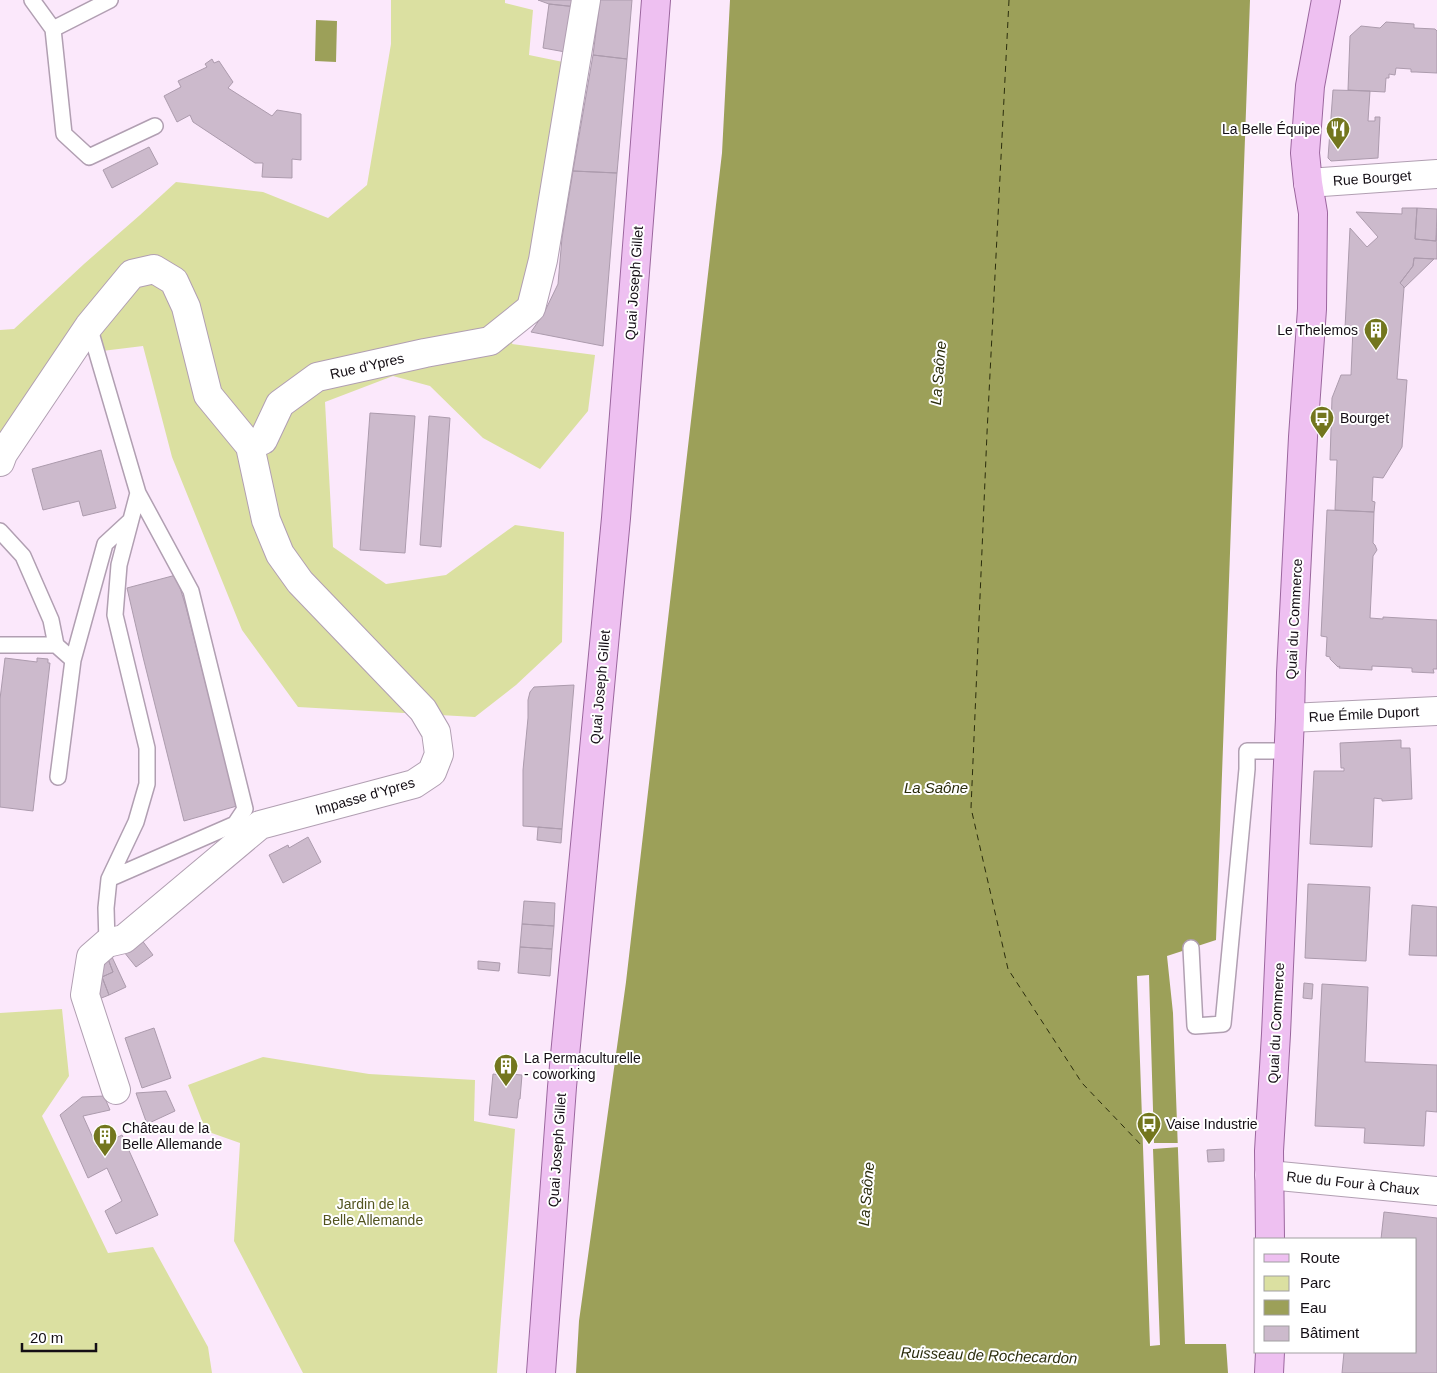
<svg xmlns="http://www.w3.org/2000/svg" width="1437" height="1373" font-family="Helvetica,sans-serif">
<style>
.green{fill:#dbe0a1}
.water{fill:#9ca059}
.pier{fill:#fbe8fb}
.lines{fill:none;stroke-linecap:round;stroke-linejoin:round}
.ferry{stroke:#2b2d0d;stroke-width:1;stroke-dasharray:6 5;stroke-linecap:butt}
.building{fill:#ccbacc;stroke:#ac9bad}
.service-casing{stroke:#b19fb2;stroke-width:18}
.minor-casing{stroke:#b19fb2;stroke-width:30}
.primary-casing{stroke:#9b669e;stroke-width:30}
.service{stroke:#fff;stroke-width:15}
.minor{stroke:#fff;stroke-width:28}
.primary{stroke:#eec0f1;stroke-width:28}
.labels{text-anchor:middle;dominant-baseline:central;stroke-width:4;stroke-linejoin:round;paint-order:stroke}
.poi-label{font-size:14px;fill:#140e15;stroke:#fff;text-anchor:start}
.street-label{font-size:14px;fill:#140e15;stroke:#fff}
.park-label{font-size:14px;fill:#52541f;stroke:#fff}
.water-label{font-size:15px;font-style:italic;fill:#2b2d0d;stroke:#fff}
</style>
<rect width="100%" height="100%" fill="#fbe8fb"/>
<path class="green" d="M 391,0 L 505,0 L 505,3 L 533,10 L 529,55 L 563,62 L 525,293 L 512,344 L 595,355 L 588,411 L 540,469 L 483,438 L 430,386 L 393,376 L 325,402 L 333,547 L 386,584 L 446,575 L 515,525 L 564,532 L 562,642 L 516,685 L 475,717 L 298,707 L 242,630 L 172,457 L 143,346 L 53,357 L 0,443 L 0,330 L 14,329 L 84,264 L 140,215 L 176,182 L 263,192 L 328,218 L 367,185 L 391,44 Z
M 62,1009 L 69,1076 L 42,1116 L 108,1253 L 153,1247 L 208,1347 L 212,1373 L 0,1373 L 0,1013 Z
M 263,1057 L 369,1074 L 475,1080 L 474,1121 L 515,1129 L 497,1373 L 303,1373 L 234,1241 L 240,1143 L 206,1131 L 188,1085 Z"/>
<path class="water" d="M 730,0 L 1250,0 L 1216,940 L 1167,956 L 1173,1013 L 1185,1344 L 1226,1344 L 1228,1373 L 576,1373 L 579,1321 L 626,982 L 722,153 Z
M 316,20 L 337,21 L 336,62 L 315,61 Z"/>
<path class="pier" d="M 1149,975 L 1154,1143 L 1180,1143 L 1180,1147 L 1153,1149 L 1160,1345 L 1150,1346 L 1137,976 Z"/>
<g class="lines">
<path class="ferry" d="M 1009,0 L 987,433 L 971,808 L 1008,969 L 1082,1083 L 1143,1147"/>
</g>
<path class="building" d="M 538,0 L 578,0 L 577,7 L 549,4 Z
M 600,0 L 632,0 L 627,59 L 593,55 Z
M 549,4 L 577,7 L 571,53 L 543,48 Z
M 1386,22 L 1414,24 L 1414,28 L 1435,29 L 1437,31 L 1437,73 L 1416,72 L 1411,72 L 1411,69 L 1396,68 L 1395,75 L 1389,74 L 1389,78 L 1386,78 L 1385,92 L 1348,90 L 1350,36 L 1361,26 L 1380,28 Z
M 593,55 L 627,59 L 617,173 L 573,171 Z
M 212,59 L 214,63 L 219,61 L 233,82 L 228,88 L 272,116 L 277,110 L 301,114 L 301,160 L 292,159 L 292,178 L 262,177 L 263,163 L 255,163 L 193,122 L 190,115 L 177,122 L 164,96 L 181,87 L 178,81 L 207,67 L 205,64 Z
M 1333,90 L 1370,91 L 1368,121 L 1375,121 L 1375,117 L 1380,117 L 1378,158 L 1331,161 L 1328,158 Z
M 149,147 L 158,164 L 112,188 L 103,170 Z
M 573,171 L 617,173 L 603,346 L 531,332 L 544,313 L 558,284 L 562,238 Z
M 1402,208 L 1417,208 L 1415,239 L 1436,241 L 1437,228 L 1437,259 L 1414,258 L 1413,266 L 1400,283 L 1404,287 L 1404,288 L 1397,379 L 1407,380 L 1402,447 L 1383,478 L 1373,477 L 1372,501 L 1375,502 L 1374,512 L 1335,510 L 1337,460 L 1330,460 L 1332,398 L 1341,375 L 1351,375 L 1353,328 L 1345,328 L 1350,228 L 1367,247 L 1378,237 L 1356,212 L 1402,214 Z
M 1417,208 L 1437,209 L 1436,241 L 1415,239 Z
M 1414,258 L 1434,259 L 1404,288 L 1404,287 L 1400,283 L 1413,266 Z
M 370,413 L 415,416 L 405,553 L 360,550 Z
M 429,416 L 450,418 L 441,547 L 420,545 Z
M 101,450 L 116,508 L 83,516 L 79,501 L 43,510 L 32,469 Z
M 1327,510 L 1374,512 L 1373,543 L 1375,545 L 1377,550 L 1373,556 L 1370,618 L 1383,619 L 1383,617 L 1437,620 L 1437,669 L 1433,669 L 1434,673 L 1412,672 L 1412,668 L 1372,666 L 1372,670 L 1339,668 L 1340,666 L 1338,667 L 1330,659 L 1330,657 L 1326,656 L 1327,637 L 1321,636 Z
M 176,575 L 186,607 L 237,806 L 184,821 L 143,657 L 127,588 Z
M 5,658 L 37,662 L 37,658 L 48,659 L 48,663 L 50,663 L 33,811 L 0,807 L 0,699 Z
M 574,685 L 562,829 L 523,826 L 523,770 L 528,718 L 528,700 L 530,692 L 534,687 Z
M 1401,740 L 1401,748 L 1410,748 L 1412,799 L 1382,801 L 1382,799 L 1374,798 L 1372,847 L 1310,844 L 1314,771 L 1344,771 L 1344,768 L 1341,768 L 1340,743 Z
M 538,827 L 562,829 L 561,843 L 537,840 Z
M 308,837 L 321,862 L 283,883 L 269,855 L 288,845 L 289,848 Z
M 1308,884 L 1370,887 L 1366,961 L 1305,958 Z
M 524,901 L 555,903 L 554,926 L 522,924 Z
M 1412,905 L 1437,907 L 1437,956 L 1409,955 Z
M 522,924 L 554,926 L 552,949 L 520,947 Z
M 141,939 L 153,955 L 136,967 L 124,952 Z
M 520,947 L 552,949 L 550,976 L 518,973 Z
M 112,957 L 126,987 L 109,995 L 102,977 L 113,972 L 108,959 Z
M 108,959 L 113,972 L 102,977 L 109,995 L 99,999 L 102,970 L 106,960 Z
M 478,961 L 500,963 L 499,971 L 478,969 Z
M 1304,983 L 1313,984 L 1312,999 L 1303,998 Z
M 1322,984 L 1368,987 L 1365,1062 L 1437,1065 L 1437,1112 L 1426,1111 L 1424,1146 L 1364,1143 L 1365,1128 L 1315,1126 Z
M 154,1028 L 171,1078 L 142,1088 L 125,1038 Z
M 493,1074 L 509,1076 L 509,1074 L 522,1075 L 520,1099 L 519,1099 L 517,1118 L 489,1115 Z
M 166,1091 L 175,1111 L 147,1124 L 136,1093 Z
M 104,1096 L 110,1110 L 83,1116 L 97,1147 L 122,1135 L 158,1215 L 116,1234 L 105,1211 L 122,1201 L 107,1168 L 88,1178 L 60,1115 L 82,1097 Z
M 1224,1149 L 1224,1161 L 1208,1162 L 1207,1150 Z
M 1384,1212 L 1437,1218 L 1437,1373 L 1342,1373 L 1344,1352 L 1416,1352 L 1416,1239 L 1381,1239 Z"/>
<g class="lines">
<defs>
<path id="service" d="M 32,0 L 53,29 L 64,134 L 89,157 L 155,126
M 53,29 L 110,0
M 89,326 L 138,493 L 191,591 L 245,809 L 235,824 L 109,879
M 0,531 L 23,556 L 51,620 L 56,645 L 73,660
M 0,645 L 56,645
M 58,777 L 73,660 L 105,544 L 131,520
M 107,943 L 106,908 L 109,879 L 136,822 L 147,784 L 147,748 L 115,615 L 119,565 L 138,493
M 1191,948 L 1195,1026 L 1223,1024 L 1247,769 L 1247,751 L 1288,751"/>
<path id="minor" d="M 1308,183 L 1437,174
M 0,462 L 3,454 L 89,326 L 132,274 L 154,269 L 174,281 L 186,307 L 208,395 L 250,446 L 263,440 L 280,404 L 317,377 L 425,353 L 490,341 L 531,308 L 543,260 L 586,0
M 1290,718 L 1437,711
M 116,1090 L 85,995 L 91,957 L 107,943 L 124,939 L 260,825 L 414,784 L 432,772 L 439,754 L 436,732 L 423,710 L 300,582 L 280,554 L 266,520 L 250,446
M 1269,1175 L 1437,1191"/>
<path id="primary" d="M 1270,1239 L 1269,1151 L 1276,1034 L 1290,718 L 1291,673 L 1303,437 L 1312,309 L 1313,213 L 1308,183 L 1305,153 L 1310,86 L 1326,0
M 541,1373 L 562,1087 L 616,518 L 656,0
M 1269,1373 L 1270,1352"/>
</defs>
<use href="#service" class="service-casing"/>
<use href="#minor" class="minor-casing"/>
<use href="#primary" class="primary-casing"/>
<use href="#service" class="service"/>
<use href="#minor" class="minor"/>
<use href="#primary" class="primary"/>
</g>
<defs>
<symbol id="restaurant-pin" viewBox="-11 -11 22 30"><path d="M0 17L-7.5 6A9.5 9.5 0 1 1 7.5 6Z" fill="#73761e" stroke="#fff"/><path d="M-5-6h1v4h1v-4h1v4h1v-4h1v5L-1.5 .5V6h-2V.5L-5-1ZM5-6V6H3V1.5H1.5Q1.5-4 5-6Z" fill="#fff"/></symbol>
<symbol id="building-pin" viewBox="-11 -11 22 30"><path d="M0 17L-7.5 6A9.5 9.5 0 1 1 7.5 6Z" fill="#73761e" stroke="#fff"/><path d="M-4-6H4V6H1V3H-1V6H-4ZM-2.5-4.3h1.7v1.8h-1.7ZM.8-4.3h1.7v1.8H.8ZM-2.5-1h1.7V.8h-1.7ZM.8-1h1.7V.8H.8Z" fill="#fff"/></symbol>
<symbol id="bus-pin" viewBox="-11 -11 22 30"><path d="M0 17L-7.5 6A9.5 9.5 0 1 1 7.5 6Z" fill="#73761e" stroke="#fff"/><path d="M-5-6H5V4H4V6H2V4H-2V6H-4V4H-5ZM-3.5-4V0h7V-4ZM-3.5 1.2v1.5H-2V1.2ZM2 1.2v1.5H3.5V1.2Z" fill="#fff"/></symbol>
</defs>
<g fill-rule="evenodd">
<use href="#restaurant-pin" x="1324" y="115" width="28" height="38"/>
<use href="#building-pin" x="1362" y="316" width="28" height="38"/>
<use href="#bus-pin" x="1308" y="404" width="28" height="38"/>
<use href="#building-pin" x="492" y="1052" width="28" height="38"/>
<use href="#bus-pin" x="1135" y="1110" width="28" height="38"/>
<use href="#building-pin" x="91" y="1122" width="28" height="38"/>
</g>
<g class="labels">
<g class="poi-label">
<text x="1320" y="129" text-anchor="end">La Belle Équipe</text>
<text x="1358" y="330" text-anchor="end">Le Thelemos</text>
<text x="1340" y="418">Bourget</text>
<text x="524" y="1058">La Permaculturelle<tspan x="524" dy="16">- coworking</tspan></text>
<text x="1166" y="1124">Vaise Industrie</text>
<text x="122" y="1128">Château de la<tspan x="122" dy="16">Belle Allemande</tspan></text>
</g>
<g class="street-label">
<text transform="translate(1372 178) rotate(-4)">Rue Bourget</text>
<text transform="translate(634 283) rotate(-86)">Quai Joseph Gillet</text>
<text transform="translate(367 366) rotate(-13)">Rue d'Ypres</text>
<text transform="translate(1294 619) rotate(-87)">Quai du Commerce</text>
<text transform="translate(600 687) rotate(-85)">Quai Joseph Gillet</text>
<text transform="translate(1364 714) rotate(-3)">Rue Émile Duport</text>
<text transform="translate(365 796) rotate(-16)">Impasse d'Ypres</text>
<text transform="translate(1276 1023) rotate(-87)">Quai du Commerce</text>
<text transform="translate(557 1150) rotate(-86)">Quai Joseph Gillet</text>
<text transform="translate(1353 1183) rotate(6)">Rue du Four à Chaux</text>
</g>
<g class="park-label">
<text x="373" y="1204">Jardin de la<tspan x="373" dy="16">Belle Allemande</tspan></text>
</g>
<g class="water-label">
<text transform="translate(938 373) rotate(-85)">La Saône</text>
<text x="936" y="787">La Saône</text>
<text transform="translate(866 1194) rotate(-85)">La Saône</text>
<text transform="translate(989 1355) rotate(2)">Ruisseau de Rochecardon</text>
</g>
</g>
<rect x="1254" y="1238" width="162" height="115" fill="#ffffff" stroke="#a19fa1"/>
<rect x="1264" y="1254" width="25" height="8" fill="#eec0f1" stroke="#a19fa1"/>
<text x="1300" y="1263" font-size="15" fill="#140e15">Route</text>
<rect x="1264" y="1276" width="25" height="15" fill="#dbe0a1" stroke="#a19fa1"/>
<text x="1300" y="1288" font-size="15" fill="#140e15">Parc</text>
<rect x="1264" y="1300" width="25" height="15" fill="#9ca059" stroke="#a19fa1"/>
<text x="1300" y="1313" font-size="15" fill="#140e15">Eau</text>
<rect x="1264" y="1326" width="25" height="15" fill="#ccbacc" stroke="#a19fa1"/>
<text x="1300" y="1338" font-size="15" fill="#140e15">Bâtiment</text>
<path d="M22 1343v8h74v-8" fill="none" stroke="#140e15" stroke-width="2.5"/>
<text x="30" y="1343" font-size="15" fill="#140e15" stroke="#ffffff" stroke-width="4" paint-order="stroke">20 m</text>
</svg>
